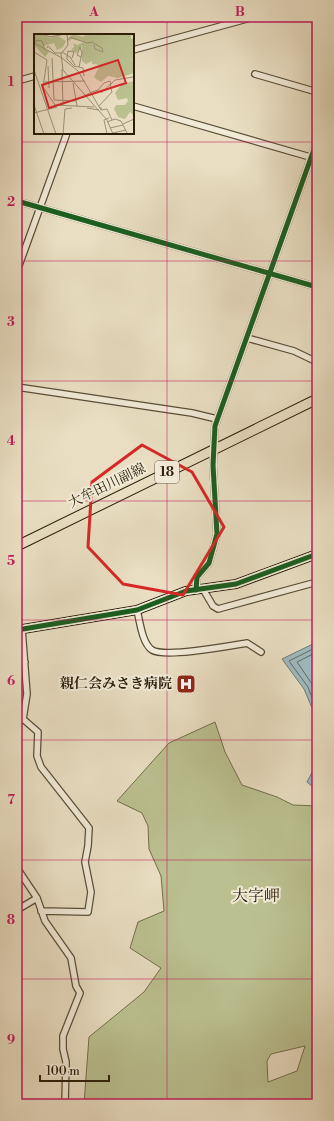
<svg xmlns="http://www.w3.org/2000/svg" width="334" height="1121" font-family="'Libre Bodoni','Noto Serif JP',serif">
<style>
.green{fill:#bbc090;stroke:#736e4c;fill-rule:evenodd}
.water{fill:#9eb9bf;stroke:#707b76}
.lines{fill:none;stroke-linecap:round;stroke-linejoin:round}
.shore{stroke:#646b64;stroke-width:1}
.street-casing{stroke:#5a4d36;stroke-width:8}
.secondary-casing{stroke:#2b1d08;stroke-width:10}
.primary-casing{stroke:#2b1d08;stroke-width:11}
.street{stroke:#f1ead7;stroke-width:5.5}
.secondary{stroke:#f1ead7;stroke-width:8}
.primary{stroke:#e9dec2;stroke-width:9}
.cycleway-casing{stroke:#f1ead7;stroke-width:8}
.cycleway{stroke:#1b5e20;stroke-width:5}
.marked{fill:none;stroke:#d62828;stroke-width:3;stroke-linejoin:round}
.grid{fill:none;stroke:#c2185b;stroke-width:1;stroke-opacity:0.55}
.labels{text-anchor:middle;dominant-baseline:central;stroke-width:4;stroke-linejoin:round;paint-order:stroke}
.shield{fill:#f1ead7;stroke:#665a46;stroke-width:1}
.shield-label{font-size:13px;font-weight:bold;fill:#2b1d08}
.street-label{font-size:14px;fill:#2b1d08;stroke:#f1ead7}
.poi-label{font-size:14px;font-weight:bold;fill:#2b1d08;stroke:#f1ead7;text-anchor:end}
.quarter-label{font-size:16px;fill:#2b1d08;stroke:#f1ead7}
.inset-road{fill:none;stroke:#9d9178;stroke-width:1}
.view{fill:#d62828;fill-opacity:0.15;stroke:#d62828;stroke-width:2}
.inset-edge{fill:none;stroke:#2b1d08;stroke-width:2}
.neatline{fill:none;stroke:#c2185b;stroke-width:1.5}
.grid-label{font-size:13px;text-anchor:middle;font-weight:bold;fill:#c2185b}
</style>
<rect width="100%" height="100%" fill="#e9dec2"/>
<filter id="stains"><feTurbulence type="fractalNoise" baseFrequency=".005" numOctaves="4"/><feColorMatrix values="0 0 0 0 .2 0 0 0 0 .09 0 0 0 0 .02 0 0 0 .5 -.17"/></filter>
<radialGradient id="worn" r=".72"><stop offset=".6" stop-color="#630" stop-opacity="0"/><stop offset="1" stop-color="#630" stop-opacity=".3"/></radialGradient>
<path class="green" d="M 215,722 L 225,752 L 242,785 L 277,797 L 293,805 L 317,806 L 317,1104 L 84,1104 L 89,1037 L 144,992 L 161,968 L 130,948 L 138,922 L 164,911 L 161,876 L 149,849 L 148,826 L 142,813 L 117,801 L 169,743 ZM 305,1046 L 297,1071 L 268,1082 L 267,1061 L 271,1054 Z"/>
<path class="water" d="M 317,642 L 317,732 L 313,710 L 304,689 L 282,659 Z
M 317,763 L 317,788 L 313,787 L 307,782 Z"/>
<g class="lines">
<path class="shore" d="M 317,647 L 289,661 L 308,687 L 317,711
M 317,652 L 297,662 L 312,684 L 317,696"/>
<defs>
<path id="street" d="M 133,50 L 254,17
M 255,74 L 317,92
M 17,81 L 35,76
M 133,106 L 317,159
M 17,201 L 317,287
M 17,271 L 67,133
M 247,338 L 294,351 L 317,362
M 17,387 L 192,413 L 217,419
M 203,589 L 213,606 L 218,609 L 317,582
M 196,590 L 197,577 L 209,563 L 217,534 L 213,465 L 215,426 L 317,141
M 137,610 C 140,622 142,643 152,650 C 165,658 229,646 247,643 L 261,652
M 17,665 L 25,662
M 23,719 L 38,732 L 37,756 L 41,767 L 89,828 L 88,846 L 85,862 L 91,892 L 88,912 L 41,911
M 17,723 L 23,719 L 27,694 L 22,629
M 17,868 L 37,898 L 45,921 L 71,958 L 76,986 L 80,993 L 63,1036 L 63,1049 L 66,1062 L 65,1104
M 17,910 L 37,898"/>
<path id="secondary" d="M 17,630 L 137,610 L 186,591 L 236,584 L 317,554"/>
<path id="primary" d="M 17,546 L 317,399"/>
</defs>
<use href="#street" class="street-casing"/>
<use href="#secondary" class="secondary-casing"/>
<use href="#primary" class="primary-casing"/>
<use href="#street" class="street"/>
<use href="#secondary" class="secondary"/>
<use href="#primary" class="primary"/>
<defs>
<path id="cycleway" d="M 17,201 L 317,287
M 196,590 L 197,577 L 209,563 L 217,534 L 213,465 L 215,426 L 317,141
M 17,630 L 137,610 L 186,591 L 236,584 L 317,554"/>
</defs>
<use href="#cycleway" class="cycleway-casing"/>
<use href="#cycleway" class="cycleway"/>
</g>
<path class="marked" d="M 142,445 L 192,472 L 224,527 L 183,595 L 123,584 L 88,547 L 92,482 Z"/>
<path class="grid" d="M 167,17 L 167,1104M 17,142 L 317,142M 17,261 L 317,261M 17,381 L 317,381M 17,501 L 317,501M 17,620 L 317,620M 17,740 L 317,740M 17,860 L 317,860M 17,979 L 317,979"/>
<defs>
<symbol id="hospital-square" viewBox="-11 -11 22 22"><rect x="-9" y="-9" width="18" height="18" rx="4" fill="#8f2418" stroke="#f1ead7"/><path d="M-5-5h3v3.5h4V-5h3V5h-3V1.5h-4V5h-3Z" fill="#fff"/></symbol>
</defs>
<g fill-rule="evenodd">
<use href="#hospital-square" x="175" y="673" width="22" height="22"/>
</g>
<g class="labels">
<rect class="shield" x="155" y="461" width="24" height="22" rx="3"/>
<g class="shield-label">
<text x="167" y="472">18</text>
</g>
<g class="street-label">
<text transform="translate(107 486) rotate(-26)">大牟田川副線</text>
</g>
<g class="poi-label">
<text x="172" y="684">親仁会みさき病院</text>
</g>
<g class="quarter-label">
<text x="256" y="896">大字岬</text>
</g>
</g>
<g transform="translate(34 34)">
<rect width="100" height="100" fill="#e9dec2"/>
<path d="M 6,0 L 16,4 L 24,2 L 32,7 L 29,13 L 23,16 L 20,9 L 10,12 L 15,18 L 11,23 L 0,11 L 0,1 ZM 38,0 L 49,3 L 53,0 L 60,0 L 60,3 L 60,0 L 97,0 L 97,5 L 100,4 L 100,26 L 97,26 L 100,27 L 100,39 L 84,44 L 74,42 L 67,48 L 62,45 L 60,43 L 66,31 L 58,30 L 58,27 L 52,30 L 48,27 L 48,12 L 42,19 L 37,16 L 40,13 L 39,9 L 43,11 L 50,8 L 38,5 L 34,8 ZM 100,47 L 100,82 L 96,78 L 91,85 L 84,83 L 80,75 L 82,71 L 91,71 L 94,67 L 93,64 L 84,66 L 81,59 L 88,50 Z" fill="#bbc090"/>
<path class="inset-road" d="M 8,0 L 16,3 L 31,0M 33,0 L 34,11 L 27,20 L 29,36 L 73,86 L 79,100M 34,6 L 36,3 L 53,9 L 58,8 L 68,14 L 69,18 L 61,15 L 60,11M 0,9 L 28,24 L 44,37 L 67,76M 0,9 L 3,6 L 8,7 L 10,13M 13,14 L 14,12 L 21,19 L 28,19M 0,18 L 13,26M 28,18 L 36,23 L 41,31M 33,22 L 33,25 L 40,32 L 49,34 L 50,42M 33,22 L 34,17 L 40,18 L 38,24M 18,24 L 20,66 L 42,67M 13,26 L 9,53 L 21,71 L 60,73M 14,32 L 15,54M 45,33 L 48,19 L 46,13 L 43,21 L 47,23M 28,35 L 29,71M 0,36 L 22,100M 10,48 L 51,47M 39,49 L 43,72M 58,58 L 64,56 L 70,49 L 76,47 L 77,51M 67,59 L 81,46 L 99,43M 42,66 L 58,58M 0,71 L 10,100M 65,72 L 78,58 L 76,51M 67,73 L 67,76 L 73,75 L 78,86M 53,74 L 65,76M 0,79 L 23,73M 73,88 L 81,85 L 87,87 L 93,99M 89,90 L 100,85M 76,94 L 89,91M 79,99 L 92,96M 29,100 L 31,75 L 38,74M 73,100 L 70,86 L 75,84"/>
<path class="view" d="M 84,26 L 92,49 L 15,74 L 8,51 Z"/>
<rect width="100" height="100" class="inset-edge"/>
</g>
<rect width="334" height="1121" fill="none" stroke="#e9dec2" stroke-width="44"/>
<path d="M40 1075v6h69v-6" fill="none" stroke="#2b1d08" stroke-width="2"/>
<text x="46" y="1075" font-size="12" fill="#2b1d08" stroke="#f1ead7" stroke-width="3" paint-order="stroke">100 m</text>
<rect x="22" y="22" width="290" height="1077" class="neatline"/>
<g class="grid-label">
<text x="94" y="16">A</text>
<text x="240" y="16">B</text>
<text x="11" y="86">1</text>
<text x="11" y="206">2</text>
<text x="11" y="326">3</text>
<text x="11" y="445">4</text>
<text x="11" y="565">5</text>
<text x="11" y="685">6</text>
<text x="11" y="804">7</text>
<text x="11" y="924">8</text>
<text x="11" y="1044">9</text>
</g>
<rect width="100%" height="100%" filter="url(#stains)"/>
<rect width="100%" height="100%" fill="url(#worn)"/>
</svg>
